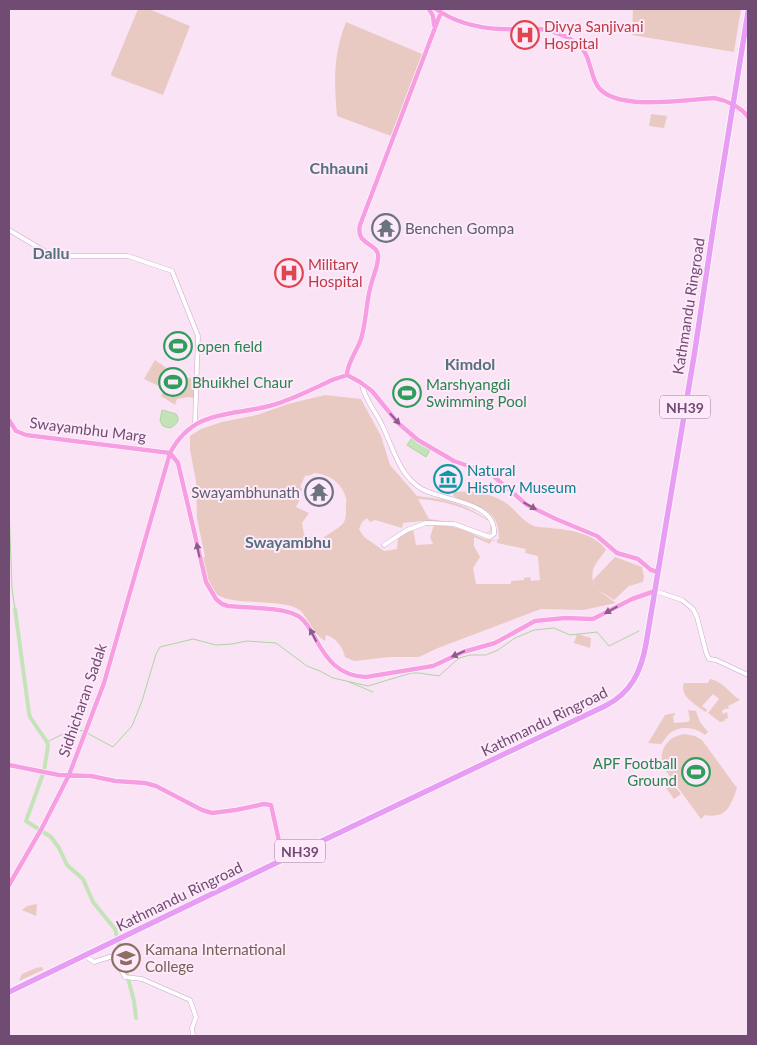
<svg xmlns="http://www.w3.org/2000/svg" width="757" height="1045" font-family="Lato,sans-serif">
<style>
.green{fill:#e8cac3;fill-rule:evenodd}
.water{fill:#c4e3b9;stroke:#add5a0}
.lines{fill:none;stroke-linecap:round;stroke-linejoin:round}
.stream{stroke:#add5a0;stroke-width:1}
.canal{stroke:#c4e3b9;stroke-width:4}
.minor-casing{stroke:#c9a8c7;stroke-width:5}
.major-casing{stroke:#fff;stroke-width:5.5}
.highway-casing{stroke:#fff;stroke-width:7}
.minor{stroke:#fff;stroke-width:4}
.major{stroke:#f79ee3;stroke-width:4.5}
.highway{stroke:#e79df3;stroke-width:5.5}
.oneway{fill:#8b5c89}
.labels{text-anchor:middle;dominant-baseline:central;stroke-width:4;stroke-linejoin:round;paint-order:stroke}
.shield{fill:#fee9fa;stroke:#9b7a9b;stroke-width:1}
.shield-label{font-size:14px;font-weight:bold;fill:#704b72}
.health-label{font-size:15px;fill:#be3a42;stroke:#fee9fa;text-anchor:start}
.worship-label{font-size:15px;fill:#5b616d;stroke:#fee9fa;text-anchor:start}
.street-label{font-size:15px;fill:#704b72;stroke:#fee9fa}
.leisure-label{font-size:15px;fill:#27864d;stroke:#fee9fa;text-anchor:start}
.culture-label{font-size:15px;fill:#0d838f;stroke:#fee9fa;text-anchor:start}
.education-label{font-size:15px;fill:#785e54;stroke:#fee9fa;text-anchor:start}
.neighbourhood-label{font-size:16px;font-weight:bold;fill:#55717b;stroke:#fee9fa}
</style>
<rect width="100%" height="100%" fill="#fbe3f6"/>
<path class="green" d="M 138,9 L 149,9 L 190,26 L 163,95 L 112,76 L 111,74 Z
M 633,9 L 741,9 L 734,52 L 632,35 Z
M 346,22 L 422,54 L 391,136 L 337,116 C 334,82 333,55 346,22 Z
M 651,114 L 667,116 L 664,128 L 649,126 Z
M 174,336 L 182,342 L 181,349 L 176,350 L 170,338 Z
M 155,360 L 175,374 L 193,379 L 195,381 L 194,398 L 189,397 L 177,399 L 175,405 L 161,396 L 165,389 L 144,379 Z
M 325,395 L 361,399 L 381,436 L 390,465 L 417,496 C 448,499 464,504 490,521 L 491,531 L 487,534 C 454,524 438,518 403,523 L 402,528 L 375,520 L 370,522 L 367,518 L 362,522 L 359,529 L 364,537 L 384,551 L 397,549 L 398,538 L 413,529 L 416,545 L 433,544 L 430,537 L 434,525 C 443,526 452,526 461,529 C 474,533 485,543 499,539 C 499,515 488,510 467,502 C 461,500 456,499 453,495 L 454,492 C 471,490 491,493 506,503 C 515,509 521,520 532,525 C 537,528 545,527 551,528 C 569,530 595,533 606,550 C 596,564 589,568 594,586 L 593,580 L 615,557 L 642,567 L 644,577 L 643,582 L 629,586 L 614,600 L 595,588 L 616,603 L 583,610 L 541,609 L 438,648 L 419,657 L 390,657 L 354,661 L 345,657 C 343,648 336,637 326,635 L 325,641 C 321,638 317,635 314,631 C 308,624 306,614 298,609 C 278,597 227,608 213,591 C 209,586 205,569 202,562 L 203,558 L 205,556 L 197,519 L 196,481 L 190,450 L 190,436 L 201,429 L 222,422 L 257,415 L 288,404 ZM 314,473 C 329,474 342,483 346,498 C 347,502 345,506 346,510 C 346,514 346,518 344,522 C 341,528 328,533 322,539 L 313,539 L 304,534 L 302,523 L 309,513 L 296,507 L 300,499 L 295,494 L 296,490 L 301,492 L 302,488 L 300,487 L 305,476 L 311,475 ZM 418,499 C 445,501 467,507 490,522 L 490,531 L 486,533 L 458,523 L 429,519 ZM 474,537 L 490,544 L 491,541 L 497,540 L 497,543 L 526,549 L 525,553 L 538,556 L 540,580 L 531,581 L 530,577 L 524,578 L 524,580 L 511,581 L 511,584 L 476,584 L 473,568 L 480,557 L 474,546 Z
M 577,634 L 591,638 L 590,648 L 574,643 Z
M 710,679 C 723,681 730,694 740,700 L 728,706 L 729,708 L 726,709 L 724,707 L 725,709 L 722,711 L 723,714 L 727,712 L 728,718 L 725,719 L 725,721 L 720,722 L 708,713 L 719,699 L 713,694 L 702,706 L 707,710 L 706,712 C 696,705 679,696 684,683 L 708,683 Z
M 688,710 L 696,711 L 700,722 L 708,732 L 705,735 C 695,727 679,725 669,734 C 666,737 664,741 661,744 L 648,743 L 665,715 L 675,713 L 675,715 L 673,716 L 674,723 L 688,722 L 690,720 Z
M 684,734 L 695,736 L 702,740 L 737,788 C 731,805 727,819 705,815 L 701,819 L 663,767 C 658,750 667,737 684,734 Z
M 672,783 L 681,794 L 674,799 L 666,788 Z
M 37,904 L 36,916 L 22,910 L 27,906 Z
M 41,967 L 43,968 L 43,970 L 19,981 L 22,974 L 36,968 Z"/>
<path class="water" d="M 162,410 L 176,414 C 181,420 176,425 170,428 L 163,426 L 160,421 Z
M 412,438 L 430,450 L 426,457 L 407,445 Z"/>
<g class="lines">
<path class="stream" d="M 9,506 L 12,589 L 15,609
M 349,682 L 373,692
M 87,733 L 113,747 L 132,726 L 142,701 L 156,654 L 160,647 L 193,639 L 216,645 L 232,644 L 247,641 L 276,643 L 307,666 L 320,671 L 333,678 L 368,686 L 411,673 L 419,673 L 439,676 L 459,658 L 470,655 L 486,655 L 498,650 L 515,638 L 534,630 L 554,628 L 570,635 L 597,632 L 609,646 L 639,631
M 47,742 L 73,729 L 83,731"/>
<path class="canal" d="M 15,609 L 29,713 L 30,717 L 47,742 L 48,746 L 44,771 L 26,821 L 51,837 L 59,848 L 67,865 L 83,879 L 93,902 L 115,929 L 134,1001 L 136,1018"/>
<defs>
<path id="minor" d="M 9,230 L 53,256 L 128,256 L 172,271 L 198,336 L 195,423
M 362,385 C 365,400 376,412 382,425 C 393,447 399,476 422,489 C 442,501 497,501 494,534 L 490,537 L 454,524 L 426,523 L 407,530 L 384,545
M 655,591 L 682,600 L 693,609 L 697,617 L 706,652 L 709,659 L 716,660 L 748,675
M 87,953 L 88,958 L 94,962 L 113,956 L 125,977 L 142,979 L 190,1000 L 196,1017 L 192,1028 L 193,1036"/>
<path id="major" d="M 429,9 L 433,16 L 434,25
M 436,9 C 454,22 479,28 501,29 C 519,30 536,26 554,32 C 570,37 585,45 589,63 C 592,71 593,81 599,88 C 618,111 686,100 714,98 C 726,100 741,107 748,117
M 347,375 C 347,363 357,351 361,339 C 366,323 366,305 370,289 C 372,279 377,269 378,259 C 381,242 355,247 360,225 L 441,12
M 9,420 L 16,431 L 26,435 L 170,453
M 170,453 L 178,463 L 206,582 L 216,599 L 222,604 L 228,606 C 246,608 280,607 296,615 C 305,619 310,629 315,638 C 327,660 339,676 366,677 L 433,666 L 463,652 L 495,643 L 535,621 L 565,618 L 593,619 L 632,599 L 655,591
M 9,765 L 59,775 L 91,776 L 115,781 L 145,783 L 156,786 L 202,810 L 212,813 L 236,810 L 264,804 L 271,805 L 283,859
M 9,885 L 42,828 L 69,775 L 104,683 L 170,453 C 194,408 231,417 273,405 C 291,400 308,391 326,383 C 332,379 340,378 347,375 L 360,382 L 372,391 L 398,423 L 418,440 L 454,461 L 491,474 L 527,505 L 556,519 L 597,536 L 617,553 L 638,559 L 651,570 L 658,572"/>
<path id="highway" d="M 9,992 C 207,895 406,801 605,706 C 631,693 641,672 646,644 L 695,350 L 715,216 L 748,12"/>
</defs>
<use href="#minor" class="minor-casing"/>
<use href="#major" class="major-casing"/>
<use href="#highway" class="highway-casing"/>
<use href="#minor" class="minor"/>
<use href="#major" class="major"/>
<use href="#highway" class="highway"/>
</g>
<defs><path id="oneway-solid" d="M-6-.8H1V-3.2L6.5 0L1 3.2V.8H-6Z" transform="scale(1.25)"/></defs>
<g class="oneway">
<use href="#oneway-solid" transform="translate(395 419) rotate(48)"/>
<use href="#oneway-solid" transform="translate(530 506) rotate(29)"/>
<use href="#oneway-solid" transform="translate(198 550) rotate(-102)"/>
<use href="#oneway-solid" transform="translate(611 610) rotate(151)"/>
<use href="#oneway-solid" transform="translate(313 635) rotate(-117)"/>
<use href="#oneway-solid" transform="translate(458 654) rotate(156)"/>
</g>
<defs>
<symbol id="hospital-ring" viewBox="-11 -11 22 22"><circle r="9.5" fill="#fee9fa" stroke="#e0444e" stroke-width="1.5"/><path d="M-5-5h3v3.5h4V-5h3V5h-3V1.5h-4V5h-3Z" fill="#e0444e"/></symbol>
<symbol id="temple-ring" viewBox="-11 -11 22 22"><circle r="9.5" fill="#fee9fa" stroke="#6b7280" stroke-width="1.5"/><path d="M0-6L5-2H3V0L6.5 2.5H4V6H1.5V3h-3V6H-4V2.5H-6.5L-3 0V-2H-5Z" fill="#6b7280"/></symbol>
<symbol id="stadium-ring" viewBox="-11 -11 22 22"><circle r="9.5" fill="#fee9fa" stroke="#2e9e5b" stroke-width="1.5"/><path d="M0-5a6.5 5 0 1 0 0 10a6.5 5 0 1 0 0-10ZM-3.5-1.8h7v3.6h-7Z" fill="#2e9e5b"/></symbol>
<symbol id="museum-ring" viewBox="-11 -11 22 22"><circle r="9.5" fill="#fee9fa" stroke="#0f9aa8" stroke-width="1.5"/><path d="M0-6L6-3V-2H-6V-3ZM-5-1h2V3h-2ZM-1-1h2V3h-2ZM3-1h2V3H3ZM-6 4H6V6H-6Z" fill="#0f9aa8"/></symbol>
<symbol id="university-ring" viewBox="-11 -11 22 22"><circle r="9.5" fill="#fee9fa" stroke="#8d6e63" stroke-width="1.5"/><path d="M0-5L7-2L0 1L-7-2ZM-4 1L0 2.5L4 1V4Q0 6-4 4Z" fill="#8d6e63"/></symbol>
</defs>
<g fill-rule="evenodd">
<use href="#hospital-ring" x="509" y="19" width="32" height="32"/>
<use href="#temple-ring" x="370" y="212" width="32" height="32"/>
<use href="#hospital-ring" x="273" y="257" width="32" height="32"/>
<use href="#stadium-ring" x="162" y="330" width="32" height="32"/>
<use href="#stadium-ring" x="157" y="366" width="32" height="32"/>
<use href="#stadium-ring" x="391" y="377" width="32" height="32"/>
<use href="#museum-ring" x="432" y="463" width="32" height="32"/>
<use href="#temple-ring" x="303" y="476" width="32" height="32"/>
<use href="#stadium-ring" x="680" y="756" width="32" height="32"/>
<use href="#university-ring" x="110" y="942" width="32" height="32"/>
</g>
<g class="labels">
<g class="shield">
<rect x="660" y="395.5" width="50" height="23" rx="4"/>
<rect x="275" y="839.5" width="50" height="23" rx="4"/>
</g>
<g class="shield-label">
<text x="685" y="407">NH39</text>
<text x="300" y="851">NH39</text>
</g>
<g class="health-label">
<text x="544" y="26">Divya Sanjivani<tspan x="544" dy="17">Hospital</tspan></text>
<text x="308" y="264">Military<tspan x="308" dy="17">Hospital</tspan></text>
</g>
<g class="worship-label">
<text x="405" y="228">Benchen Gompa</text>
<text x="300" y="492" text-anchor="end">Swayambhunath</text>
</g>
<g class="street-label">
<text transform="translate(688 306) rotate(-81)">Kathmandu Ringroad</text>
<text transform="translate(88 429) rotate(7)">Swayambhu Marg</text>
<text transform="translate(82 700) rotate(-71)">Sidhicharan Sadak</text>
<text transform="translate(544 721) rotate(-26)">Kathmandu Ringroad</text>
<text transform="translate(179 896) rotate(-26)">Kathmandu Ringroad</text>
</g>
<g class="leisure-label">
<text x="197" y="346">open field</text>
<text x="192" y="382">Bhuikhel Chaur</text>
<text x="426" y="384">Marshyangdi<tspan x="426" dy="17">Swimming Pool</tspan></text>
<text x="677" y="763" text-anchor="end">APF Football<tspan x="677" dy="17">Ground</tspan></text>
</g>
<g class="culture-label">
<text x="467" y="470">Natural<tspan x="467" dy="17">History Museum</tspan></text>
</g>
<g class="education-label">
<text x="145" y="949">Kamana International<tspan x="145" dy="17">College</tspan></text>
</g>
<g class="neighbourhood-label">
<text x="339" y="167">Chhauni</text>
<text x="51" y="252">Dallu</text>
<text x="470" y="363">Kimdol</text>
<text x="288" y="541">Swayambhu</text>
</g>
</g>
<rect width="757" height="1045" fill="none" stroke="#704b72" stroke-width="20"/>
</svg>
